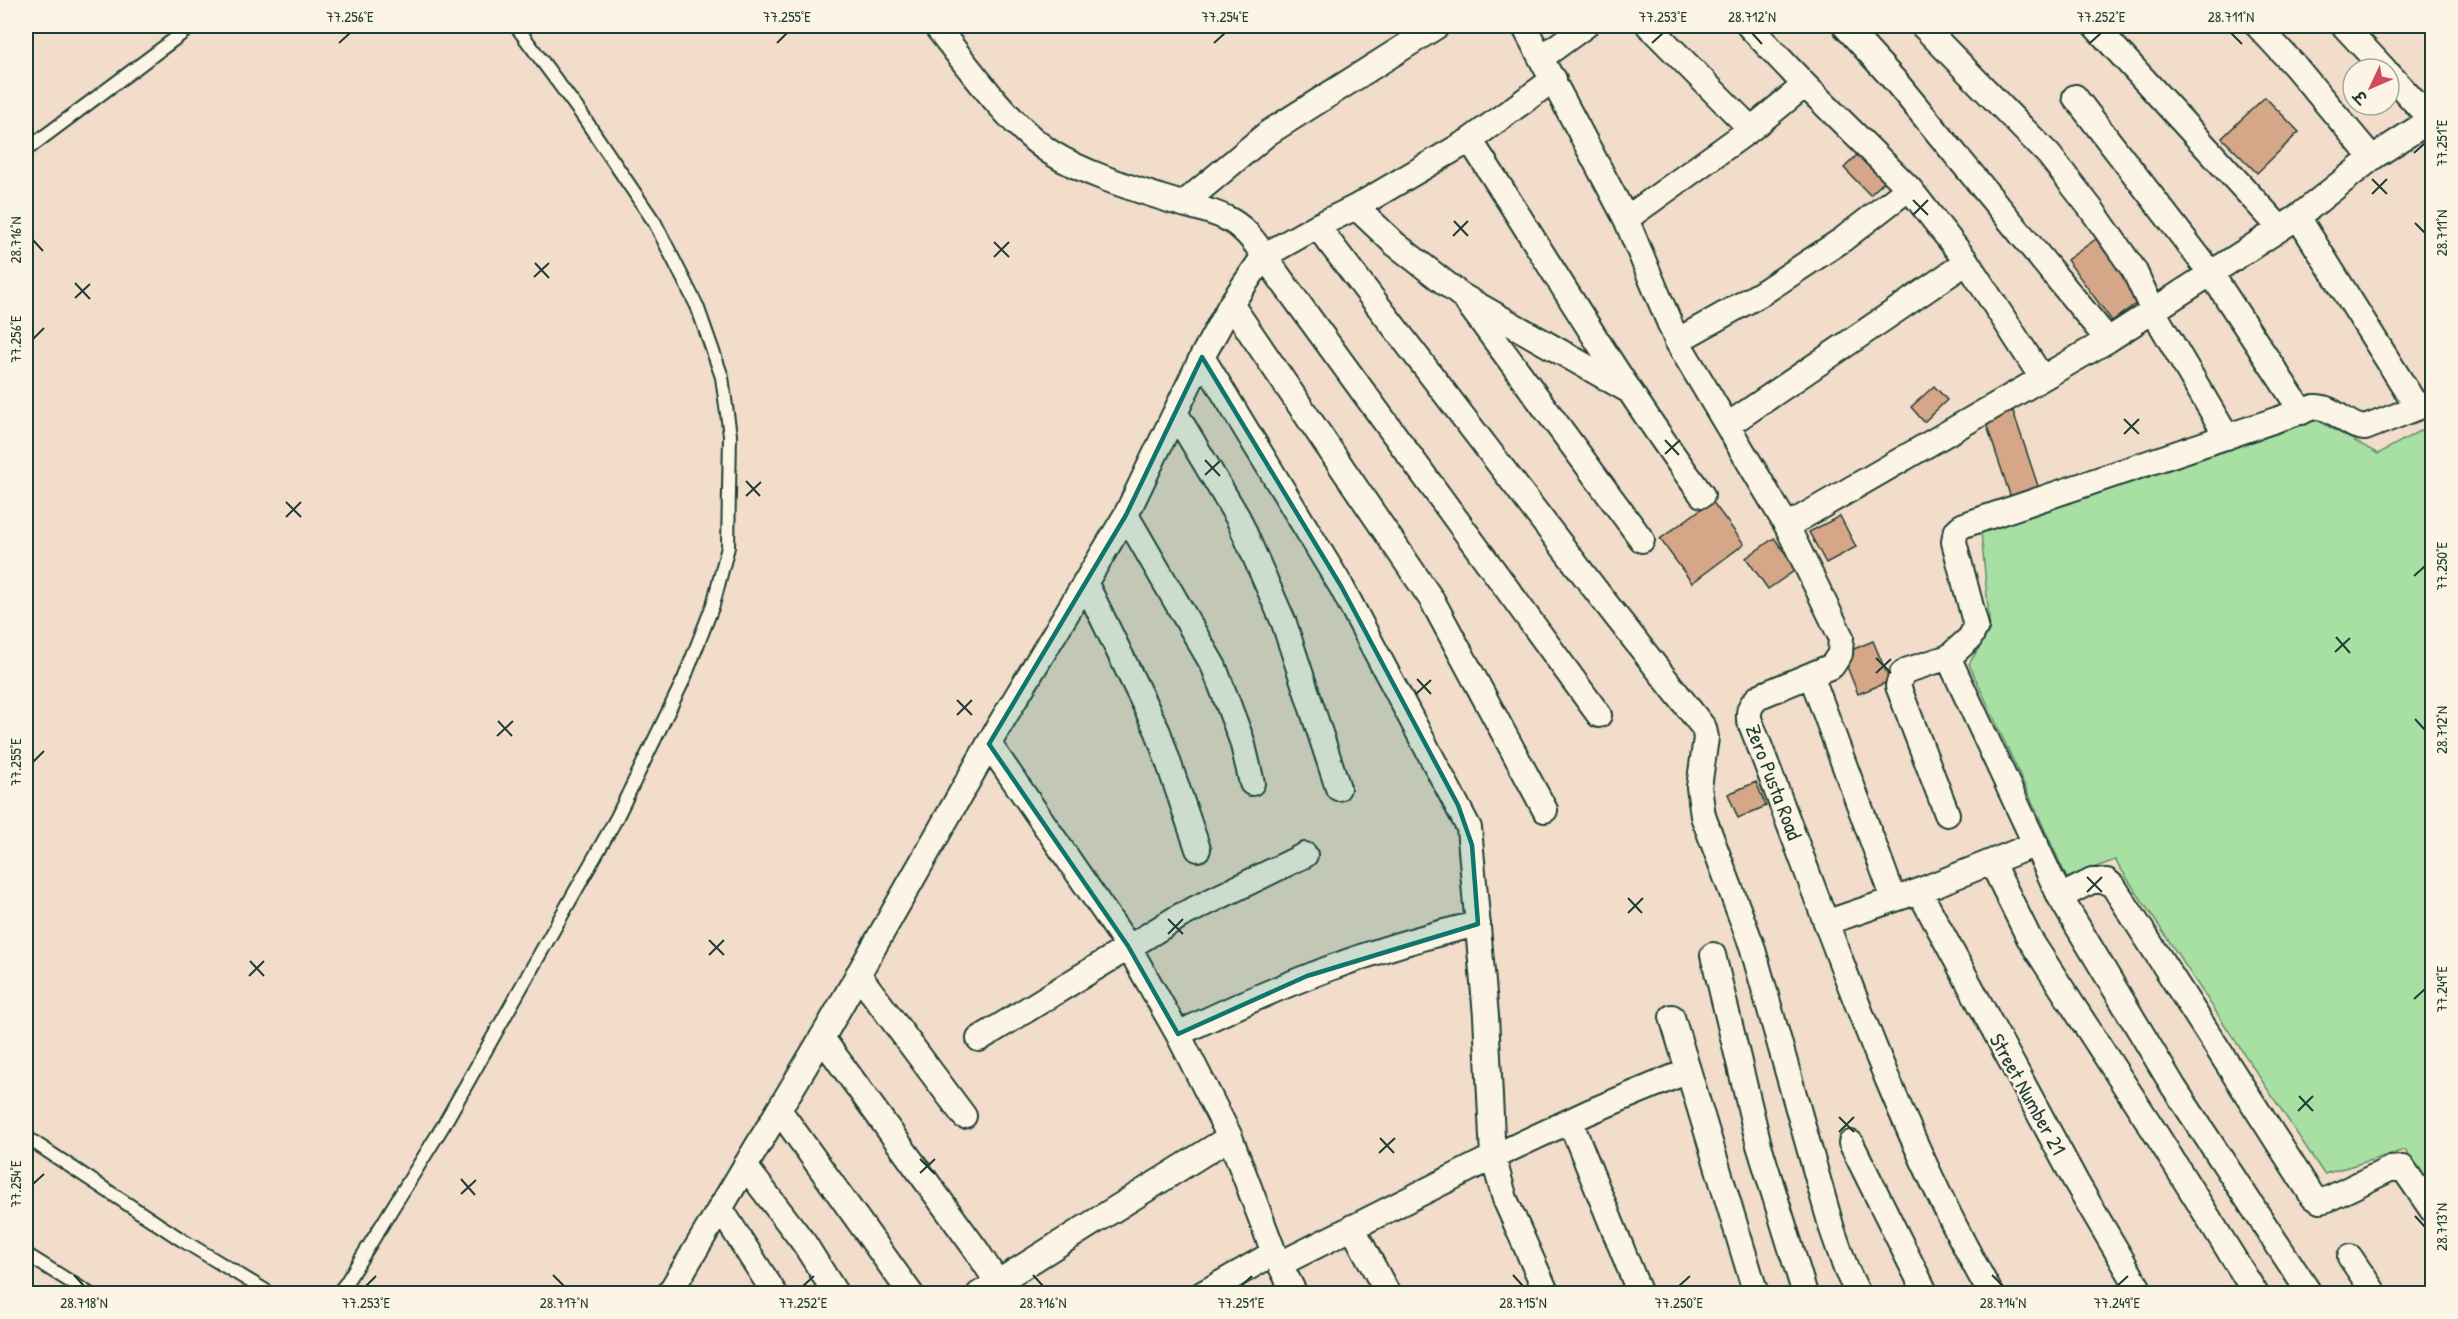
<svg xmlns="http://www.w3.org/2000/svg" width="2458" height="1319" font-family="'Patrick Hand','Playpen Sans Deva',sans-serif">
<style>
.green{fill:#a8e0a3;stroke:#648e6c;stroke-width:1.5}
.building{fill:#d6a688;stroke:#1f3d34;stroke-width:1.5}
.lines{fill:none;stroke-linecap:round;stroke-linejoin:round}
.lane-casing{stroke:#1f3d34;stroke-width:16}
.street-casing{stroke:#1f3d34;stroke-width:28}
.lane{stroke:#fcf5e5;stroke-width:12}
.street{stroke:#fcf5e5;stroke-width:24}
.marked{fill:#0f766e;fill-opacity:0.2;stroke:#0f766e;stroke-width:4.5;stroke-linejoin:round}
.ticks{fill:none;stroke:#1f3d34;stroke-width:2}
.labels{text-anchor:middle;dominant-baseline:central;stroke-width:5;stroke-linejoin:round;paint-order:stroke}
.street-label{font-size:21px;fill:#1f3d34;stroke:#fcf5e5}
.neatline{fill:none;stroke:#1f3d34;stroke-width:2}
.ticks-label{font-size:15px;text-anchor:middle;fill:#1f3d34}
</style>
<rect width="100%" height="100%" fill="#f1ddc9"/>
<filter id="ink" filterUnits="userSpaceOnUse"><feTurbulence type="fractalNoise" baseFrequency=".0167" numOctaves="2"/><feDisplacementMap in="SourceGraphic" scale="12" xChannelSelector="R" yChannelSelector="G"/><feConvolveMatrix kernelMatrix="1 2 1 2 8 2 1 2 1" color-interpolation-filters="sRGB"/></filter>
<g filter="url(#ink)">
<path class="green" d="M 2317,420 L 2378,454 L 2432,424 L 2432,1193 L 2405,1150 L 2324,1174 L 2115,860 L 2067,878 L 1969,664 L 1990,629 L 1981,531 Z"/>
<path class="building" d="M 2265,97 L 2299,132 L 2257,173 L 2222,138 Z
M 1861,151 L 1887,179 L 1870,195 L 1844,168 Z
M 2096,239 L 2141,300 L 2112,321 L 2067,260 Z
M 1934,386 L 1947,400 L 1924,422 L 1911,407 Z
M 2013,411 L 2040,492 L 2012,501 L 1985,420 Z
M 1712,501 L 1744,544 L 1692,583 L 1660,539 Z
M 1840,516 L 1856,547 L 1826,563 L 1809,532 Z
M 1774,538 L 1797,569 L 1768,589 L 1746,558 Z
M 1873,641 L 1890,681 L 1858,694 L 1842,654 Z
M 1756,782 L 1766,806 L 1738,818 L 1728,794 Z"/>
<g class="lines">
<defs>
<path id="lane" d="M 26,150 L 192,26
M 26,1137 L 182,1240 L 271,1294
M 26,1254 L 90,1294
M 337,1294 L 346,1283 L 443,1126 L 616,819 L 684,679 L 713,605 L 728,547 L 730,435 L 722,377 L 697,306 L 655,223 L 582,115 L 516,26"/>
<path id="street" d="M 936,26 C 966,64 1010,126 1050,152 C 1083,173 1131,188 1169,200 C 1187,206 1208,209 1226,218 C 1243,226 1254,240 1264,256 L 1599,715
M 1524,26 L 1626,219 L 1677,341 L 1787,526 L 1841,637 L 1840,654 L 1832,666 L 1760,696 C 1752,703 1748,708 1749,719 C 1825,912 1888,1113 1991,1294
M 1649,26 L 1751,129
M 1749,26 L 1805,85 L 1909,188 L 1967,262 L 2042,378
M 1845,26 L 1896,82 L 2108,340
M 1923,26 L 2049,155 L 2092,210 L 2134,270 L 2153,311 L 2227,437
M 2095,26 L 2280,228
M 2258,26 L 2295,66 L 2372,158
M 2344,26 L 2384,69
M 1541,58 L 1585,26
M 2389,74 L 2432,121
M 2075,97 L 2210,272 L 2302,412
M 1470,140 C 1547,258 1618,381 1702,495
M 1183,204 L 1268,133 L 1437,26
M 1356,207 L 1395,244 L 1462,296 L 1626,389
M 2298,217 L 2417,407
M 1626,219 L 1751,129 L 1805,85
M 1317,226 L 1601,597 L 1704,728 L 1706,738 L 1699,787 L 1703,816 L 1752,946 L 1832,1229 L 1846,1269 L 1858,1294
M 1467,302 L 1642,540
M 1231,304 L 1432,600 L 1545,810
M 1677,341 L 1762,293 L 1842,240 L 1909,188
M 1202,357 L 1341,586 L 1469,828 L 1486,1016 L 1493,1157 L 1505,1199 L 1547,1294
M 1176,414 L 1238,518 L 1284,623 L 1338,788
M 1728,425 L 1967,262
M 1126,515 L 1214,667 L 1242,741 L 1252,783
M 1787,526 L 2108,340 L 2298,217 L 2372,158 L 2432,119
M 1085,582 L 1158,732 L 1198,849
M 1811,675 L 1894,899
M 989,744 L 1128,946 L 1178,1034 L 1230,1137 L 1274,1253 L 1295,1294
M 1947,814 L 1898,686 L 1902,674 L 1908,670 L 1949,657
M 1992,863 L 2029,938 L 2153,1129 L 2256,1294
M 1919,891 L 2076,1182 L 2142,1294
M 2060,897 L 2092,881 L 2107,881 L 2114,887 L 2313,1197 L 2320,1201 L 2328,1199 L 2390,1169 L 2403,1168 L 2432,1210
M 1828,922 L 1919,891 L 2036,844
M 1713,955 L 1759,1145 L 1805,1294
M 858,974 L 964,1116
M 1672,1017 L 1756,1294
M 1178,1034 C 1275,987 1373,947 1478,924
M 822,1038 L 977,1251 L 997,1282
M 979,1039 L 1180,916 L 1305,855
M 779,1110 L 911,1294
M 1570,1121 L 1640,1294
M 1851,1143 L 1926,1294
M 745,1166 L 804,1243 L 836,1294
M 720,1208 L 775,1294
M 1352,1227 L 1388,1294
M 2350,1257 L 2375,1294
M 1280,1264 L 1493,1157 L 1589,1112 L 1688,1071
M 669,1294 L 829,1026 L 999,726 L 1126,515 L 1202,357 L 1231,304 L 1264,256 L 1317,226 L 1356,207 L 1470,140 L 1554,79
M 979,1294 L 1230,1137
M 1202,1294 L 1274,1253
M 2310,1294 L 2173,1086 L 2060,897 L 1950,661 L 1949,657 L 1970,638 L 1976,626 L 1954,542 C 1955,533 1956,529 1964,525 L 2314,407 C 2335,406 2346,427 2365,428 L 2432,402"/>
</defs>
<use href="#lane" class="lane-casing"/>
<use href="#street" class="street-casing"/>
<use href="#lane" class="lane"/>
<use href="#street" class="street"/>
</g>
</g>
<path class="marked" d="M 1202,357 L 1341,586 L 1458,805 L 1472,845 L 1478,924 L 1307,976 L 1178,1034 L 1128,946 L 989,744 L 1126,515 Z"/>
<path class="ticks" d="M 1752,33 L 1762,44M 2231,33 L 2242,44M 339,43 L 350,33M 777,43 L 787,33M 1214,43 L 1225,33M 1652,43 L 1663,33M 2090,43 L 2101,33M 2414,153 L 2425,143M 2372,179 L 2387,194M 2372,194 L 2387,179M 1913,200 L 1928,215M 1913,215 L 1928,200M 1454,221 L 1468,236M 2415,223 L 2425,233M 1453,236 L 1468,221M 33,240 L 43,251M 994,242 L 1009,257M 994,257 L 1009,242M 535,263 L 549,278M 534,277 L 549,263M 75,283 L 90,299M 75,298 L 90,284M 33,339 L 44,328M 2124,419 L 2139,434M 2124,434 L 2139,419M 1665,440 L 1679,455M 1665,454 L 1680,440M 1205,460 L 1220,476M 1205,475 L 1220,461M 746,481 L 760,496M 746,496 L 761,482M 286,502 L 301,517M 286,517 L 301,502M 2414,576 L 2425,566M 2336,637 L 2350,653M 2335,652 L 2350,638M 1876,658 L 1891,673M 1876,673 L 1891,659M 1417,679 L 1431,694M 1416,694 L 1431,680M 957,700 L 972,715M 957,715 L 972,700M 2415,719 L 2425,730M 498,721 L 512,736M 497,736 L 513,721M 33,762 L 44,751M 2087,877 L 2102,892M 2087,892 L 2102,877M 1628,898 L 1642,913M 1628,913 L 1643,898M 1168,919 L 1183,934M 1168,934 L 1183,919M 709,940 L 724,955M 709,955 L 724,940M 250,961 L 264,976M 249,976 L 264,961M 2414,999 L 2425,989M 2299,1096 L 2313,1111M 2298,1111 L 2313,1096M 1839,1117 L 1854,1132M 1839,1132 L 1854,1117M 1380,1138 L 1394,1153M 1379,1153 L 1395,1138M 920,1159 L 935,1174M 920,1173 L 935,1159M 461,1179 L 475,1195M 33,1184 L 44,1174M 461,1194 L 476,1180M 2415,1216 L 2425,1227M 74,1275 L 84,1286M 553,1275 L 564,1286M 1033,1275 L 1043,1286M 1513,1275 L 1523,1286M 1992,1275 L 2003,1286M 366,1286 L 376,1276M 803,1286 L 814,1276M 1241,1286 L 1252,1276M 1679,1286 L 1690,1276M 2117,1286 L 2128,1276"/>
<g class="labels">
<g class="street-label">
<text transform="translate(1774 782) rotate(69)">Zero Pusta Road</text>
<text transform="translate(2028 1094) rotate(61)">Street Number 21</text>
</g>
</g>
<rect width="2458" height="1319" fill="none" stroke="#fcf5e5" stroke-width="66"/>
<g transform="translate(2371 87) rotate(226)"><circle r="28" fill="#fcf5e5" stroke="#a4ab9e" stroke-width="1.5"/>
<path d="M0-4.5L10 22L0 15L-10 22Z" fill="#d1495b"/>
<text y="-9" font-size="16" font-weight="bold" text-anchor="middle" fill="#1f3d34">उ</text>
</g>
<rect x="33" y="33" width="2392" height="1253" class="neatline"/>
<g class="ticks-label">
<text x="350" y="22">77.256°E</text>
<text x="787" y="22">77.255°E</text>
<text x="1225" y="22">77.254°E</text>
<text x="1663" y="22">77.253°E</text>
<text x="1752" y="22">28.712°N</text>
<text x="2101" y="22">77.252°E</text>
<text x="2231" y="22">28.711°N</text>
<text transform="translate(2442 143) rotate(-90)" y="5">77.251°E</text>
<text transform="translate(2442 233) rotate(-90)" y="5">28.711°N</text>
<text transform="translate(16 240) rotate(-90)" y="5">28.716°N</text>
<text transform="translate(16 339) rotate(-90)" y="5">77.256°E</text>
<text transform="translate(2442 566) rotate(-90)" y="5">77.250°E</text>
<text transform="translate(2442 730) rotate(-90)" y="5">28.712°N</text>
<text transform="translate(16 762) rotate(-90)" y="5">77.255°E</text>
<text transform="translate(2442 989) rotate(-90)" y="5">77.249°E</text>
<text transform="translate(16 1184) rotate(-90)" y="5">77.254°E</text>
<text transform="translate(2442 1227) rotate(-90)" y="5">28.713°N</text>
<text x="84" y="1308">28.718°N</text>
<text x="366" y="1308">77.253°E</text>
<text x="564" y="1308">28.717°N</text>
<text x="803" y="1308">77.252°E</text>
<text x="1043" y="1308">28.716°N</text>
<text x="1241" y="1308">77.251°E</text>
<text x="1523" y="1308">28.715°N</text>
<text x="1679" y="1308">77.250°E</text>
<text x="2003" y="1308">28.714°N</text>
<text x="2117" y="1308">77.249°E</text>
</g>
</svg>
